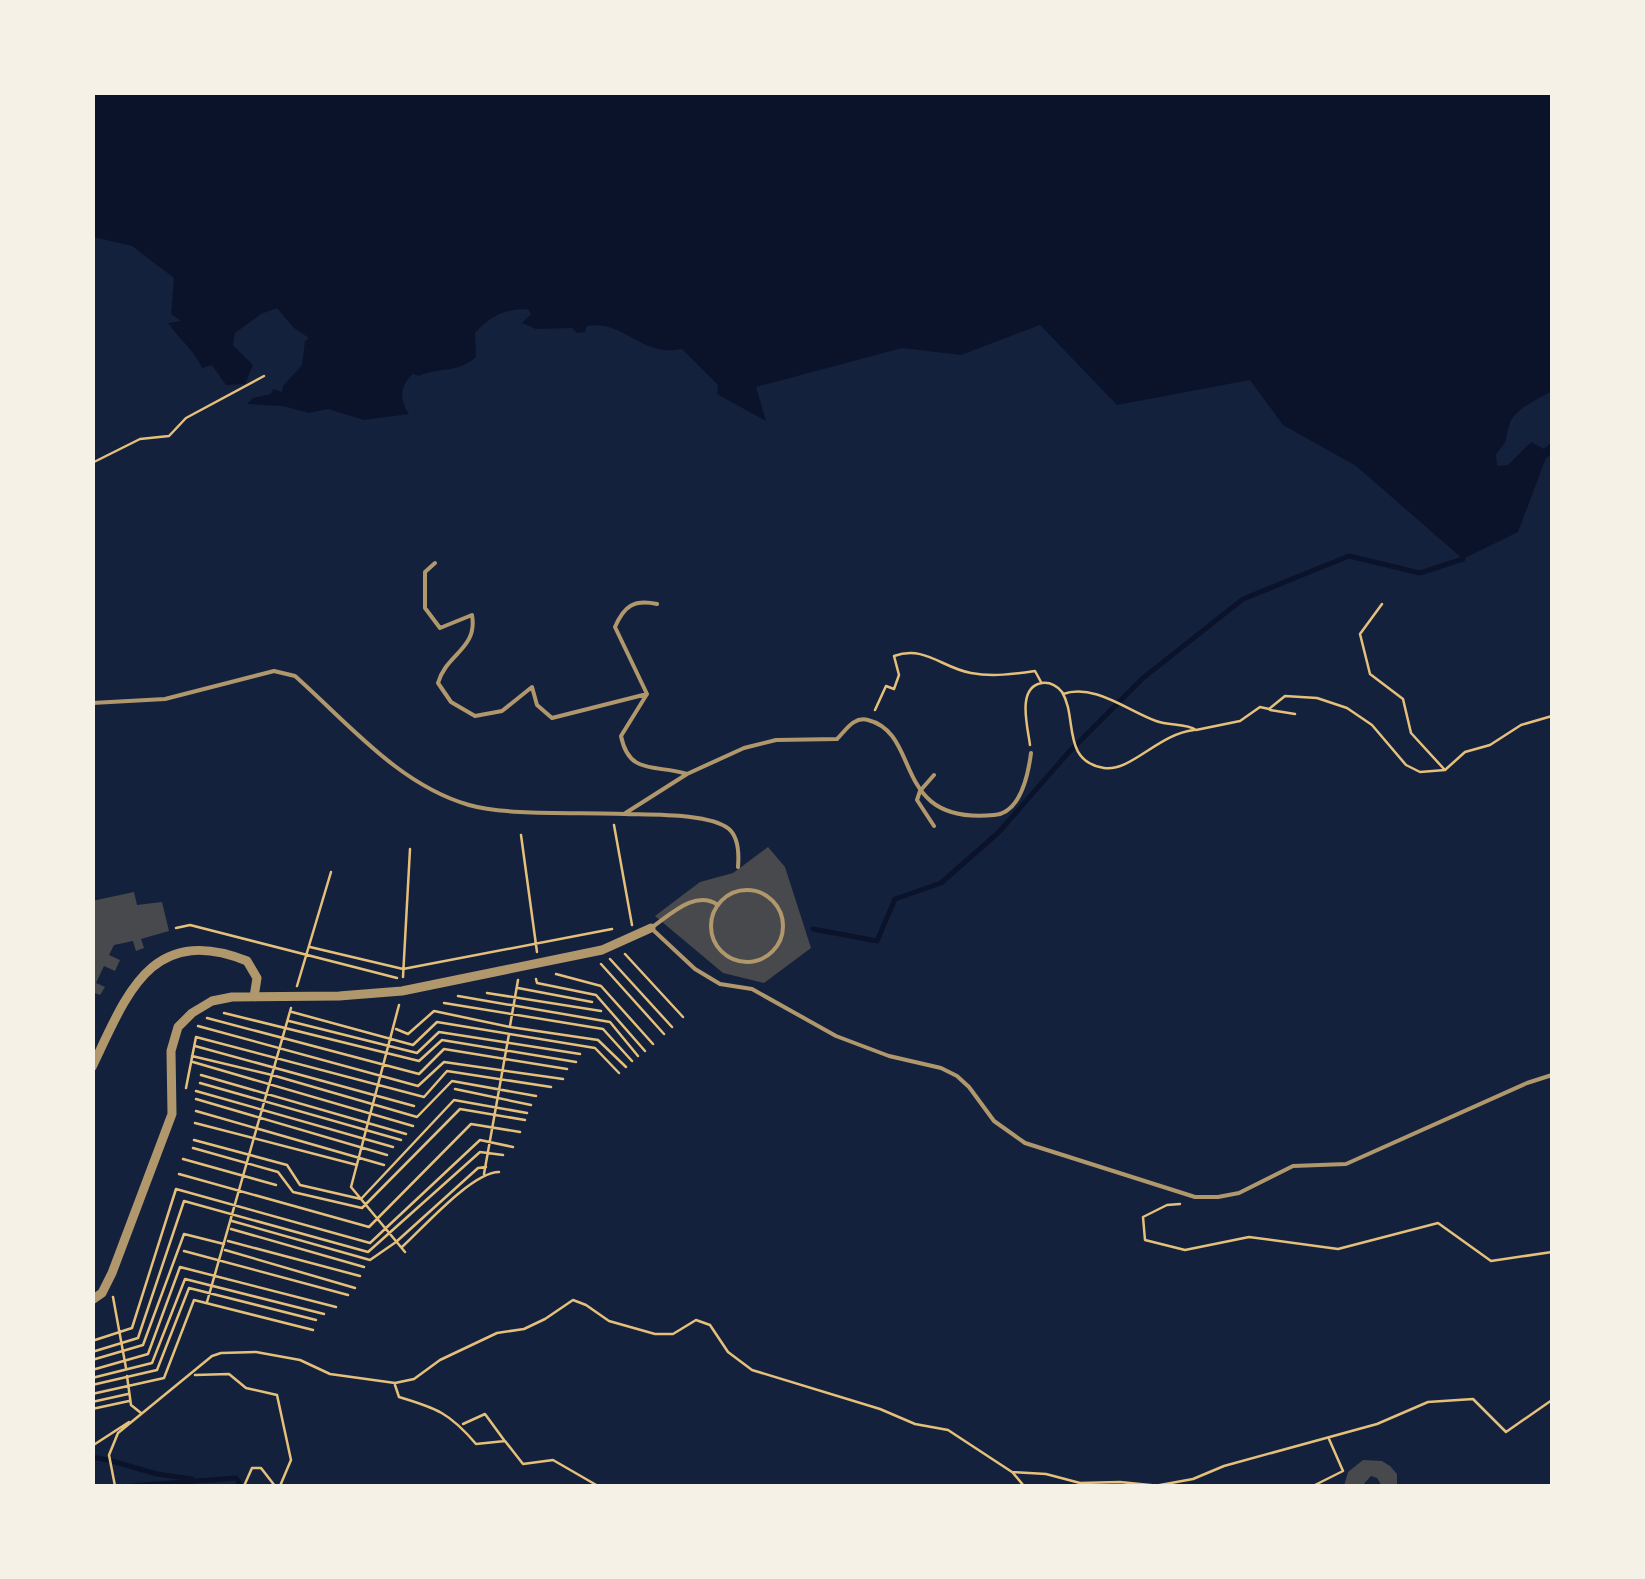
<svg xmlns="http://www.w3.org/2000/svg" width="1645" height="1579" font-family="'Source Serif 4',serif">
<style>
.water{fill:#0b132b}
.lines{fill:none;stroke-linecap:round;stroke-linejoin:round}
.stream{stroke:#0b132b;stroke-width:5}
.building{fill:#48494c}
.path{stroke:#e5c07b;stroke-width:2.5}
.service{stroke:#b1986c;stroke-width:4}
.minor{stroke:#b1986c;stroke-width:9}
</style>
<rect width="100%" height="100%" fill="#14213d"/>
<path class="water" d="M 93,92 L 1552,93 L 1552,391 C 1539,399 1513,409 1509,426 C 1504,442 1509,440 1496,454 L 1497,466 L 1508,465 L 1531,442 L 1544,449 L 1552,442 L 1552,454 L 1546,458 L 1518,532 L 1463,559 L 1356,466 L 1283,425 L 1250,380 L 1117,405 L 1040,325 L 961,355 L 902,348 L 756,387 L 766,421 L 717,394 L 718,385 L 682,349 C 641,358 625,320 587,326 L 585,332 L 577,333 L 572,328 L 536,329 L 522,323 L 531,314 L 528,309 C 505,309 490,316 475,333 L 476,357 C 457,374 437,367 419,376 L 413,374 C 400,385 399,400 409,414 L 364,420 L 328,409 L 309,413 L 283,406 L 247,404 L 253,398 L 271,394 L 273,389 L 282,392 L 283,386 L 302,365 L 305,341 L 309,338 L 294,328 L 277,308 L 261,314 L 235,333 L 233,345 L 253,365 L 245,384 L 226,385 L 212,365 L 202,368 C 194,350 179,339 168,323 L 181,321 L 171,314 L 174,278 L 132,246 L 93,237 Z"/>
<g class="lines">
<path class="stream" d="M 813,929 L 877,941 L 895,899 L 941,883 L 999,832 L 1068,753 L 1143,678 L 1243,599 L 1349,556 L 1420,573 L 1463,559
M 92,1457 L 107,1460
M 112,1461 L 157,1474 L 192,1479
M 131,1486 L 236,1478 L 241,1486"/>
</g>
<path class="building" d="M 768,847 L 785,867 L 811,948 L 764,983 L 723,973 L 655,916 L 700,882 L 733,873 Z
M 134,892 L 137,905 L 162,902 L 169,931 L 141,939 L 144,948 L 136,951 L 133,941 L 114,945 L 109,955 L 120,960 L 115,971 L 104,966 L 96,983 L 105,987 L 100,995 L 92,992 L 92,901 Z
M 1363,1460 L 1382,1461 L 1390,1466 L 1397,1474 L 1397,1486 L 1382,1486 L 1377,1478 L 1371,1476 L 1362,1486 L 1344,1486 L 1348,1472 Z"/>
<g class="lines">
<path class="path" d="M 92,463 L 140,439 L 169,436 L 186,418 L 264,376
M 1382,604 L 1360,634 L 1370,674 L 1403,699 L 1411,733 L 1444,769
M 1063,694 C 1094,683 1128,711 1156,721 C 1169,726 1186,723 1196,730 L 1240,721 L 1260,707 L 1269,709 L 1285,696 L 1317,698 L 1347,708 L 1372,725 L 1406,765 L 1420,772 L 1445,770 L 1465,752 L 1490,745 L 1521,725 L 1552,716
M 875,710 L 886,686 L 894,689 L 899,675 L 894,656 C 925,645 942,668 971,673 C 992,677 1015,674 1035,671 L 1041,682
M 1270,710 L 1295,714
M 1030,745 C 1028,728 1016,687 1042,683 C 1050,682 1057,686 1062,692 C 1078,718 1061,761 1104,768 C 1131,772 1158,734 1194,730
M 614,825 L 632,925
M 521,835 L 537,952
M 176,928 L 190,925 L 397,978
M 310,947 L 403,969 L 612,929
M 625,954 L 683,1017
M 610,959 L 672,1027
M 601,964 L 664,1034
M 556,974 L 601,986 L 653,1044
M 403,977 L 410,849
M 536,979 L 537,983 L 596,995 L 645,1051
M 297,986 L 331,872
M 518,988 L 592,1002
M 487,993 L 601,1011
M 458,996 L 610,1022 L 638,1056
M 444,1003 L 603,1029 L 632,1061
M 399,1005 L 351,1187 L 405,1252
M 292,1012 L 413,1045 L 437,1022 L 595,1048 L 619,1073
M 224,1013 L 419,1061 L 442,1040 L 576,1062
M 207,1018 L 419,1074 L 444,1049 L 567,1069
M 289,1021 L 417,1053 L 439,1032 L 580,1054
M 198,1026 L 418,1086 L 444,1062 L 563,1079
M 510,1026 L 518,980
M 396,1029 L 408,1034 L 434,1011 L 510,1027 L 598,1040 L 626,1067
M 195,1046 L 414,1106
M 192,1056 L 272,1075 L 417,1117 L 452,1081 L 536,1096
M 193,1062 L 413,1126
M 201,1075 L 406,1134
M 200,1083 L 401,1140
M 186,1088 L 196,1037 L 424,1097 L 447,1071 L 551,1087
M 455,1089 L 531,1105
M 196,1091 L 393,1147
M 196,1099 L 387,1155
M 196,1111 L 384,1165
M 195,1123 L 357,1165
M 194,1140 L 287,1165 L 300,1185 L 361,1199 L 454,1100 L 527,1113
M 193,1148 L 278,1172 L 293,1192 L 362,1208 L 460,1109 L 525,1120
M 183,1159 L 276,1185
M 179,1174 L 369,1227 L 471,1124 L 520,1132
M 484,1174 L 509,1034
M 1180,1204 L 1167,1205 L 1143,1217 L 1145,1240 L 1185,1250 L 1249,1237 L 1338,1249 L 1438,1223 L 1491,1261 L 1552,1252
M 232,1221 L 370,1260 L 396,1242 L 478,1168 L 486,1167
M 231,1229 L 364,1267
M 228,1241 L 360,1276
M 402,1247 C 423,1228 472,1172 499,1172
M 225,1250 L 355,1288
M 184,1251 L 348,1295
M 113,1297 L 126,1368
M 207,1302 L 291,1008
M 92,1341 L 132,1328 L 176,1189 L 370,1243 L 480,1140 L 513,1147
M 92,1352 L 138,1338 L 184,1201 L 368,1252 L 480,1152 L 503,1155
M 92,1360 L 143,1345 L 184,1234 L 224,1244
M 92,1370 L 148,1354 L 180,1267 L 336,1307
M 195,1375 L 229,1374 L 246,1388 L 277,1395 L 291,1460 L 280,1486
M 127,1376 L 131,1405 L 141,1413
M 92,1378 L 152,1363 L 185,1279 L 324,1314
M 92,1385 L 157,1370 L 189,1288 L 316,1320
M 395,1385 L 399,1397 C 436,1408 450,1413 476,1444 L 505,1441 L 523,1464 L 553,1460 L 598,1486
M 92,1394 L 164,1378 L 194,1300 L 313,1330
M 92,1402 L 128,1394
M 92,1409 L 129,1401
M 463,1424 L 485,1414 L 504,1440
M 92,1446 L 129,1422
M 1013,1473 L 1024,1486
M 1160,1485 L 1193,1479 L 1224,1466 L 1377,1424 L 1428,1402 L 1473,1399 L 1506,1432 L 1552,1400
M 115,1486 L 109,1455 L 118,1433 L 212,1356 L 221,1353 L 256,1352 L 300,1360 L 330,1374 L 395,1383 L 414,1379 L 440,1360 L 497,1333 L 524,1329 L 545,1319 L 573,1300 L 586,1305 L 609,1321 L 655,1334 L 673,1334 L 696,1320 L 710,1325 L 728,1352 L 752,1370 L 880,1409 L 915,1424 L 948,1430 L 1012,1472 L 1046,1474 L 1080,1483 L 1120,1482 L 1160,1486
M 244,1486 L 252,1468 L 261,1468 L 275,1486
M 1313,1486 L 1343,1471 L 1329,1439"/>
<path class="service" d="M 435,563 L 425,572 L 425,608 L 440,628 L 472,615 C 478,649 446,654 438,683 L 451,702 L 475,716 L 502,711 L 532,687 L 537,705 L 552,718 L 647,694 L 621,736 C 629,776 656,764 687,774 L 624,814 C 650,815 709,813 729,829 C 739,838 739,855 738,867
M 647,694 L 615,627 C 624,606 634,599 657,604
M 92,703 L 165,699 L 274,671 L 295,676 C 348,723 399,785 469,805 C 507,816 581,812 624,814
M 687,774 L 744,748 L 776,740 L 837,739 C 846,730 854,716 868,720 C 923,734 890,825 994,815 C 1020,813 1028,776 1031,753
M 934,826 L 917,800 L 920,791 L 934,775
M711 926a36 36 0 1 1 72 0a36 36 0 1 1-72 0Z
M 718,905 C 695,889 670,915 651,928 L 695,969 L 720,984 L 752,989 L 836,1036 L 889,1056 L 941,1068 L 957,1076 L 969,1087 L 994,1121 L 1025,1143 L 1195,1197 L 1218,1197 L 1239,1193 L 1293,1166 L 1346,1164 L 1527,1083 L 1552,1075"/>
<path class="minor" d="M 92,1067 C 126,997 150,922 247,961 L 257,978 L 254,997
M 92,1300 L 102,1293 L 112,1273 L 172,1114 L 171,1051 L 178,1027 L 192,1013 L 212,1001 L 232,997 L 339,996 L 402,991 L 602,950 L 651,928"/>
</g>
<rect width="1645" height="1579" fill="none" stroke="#f6f1e7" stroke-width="190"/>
</svg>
